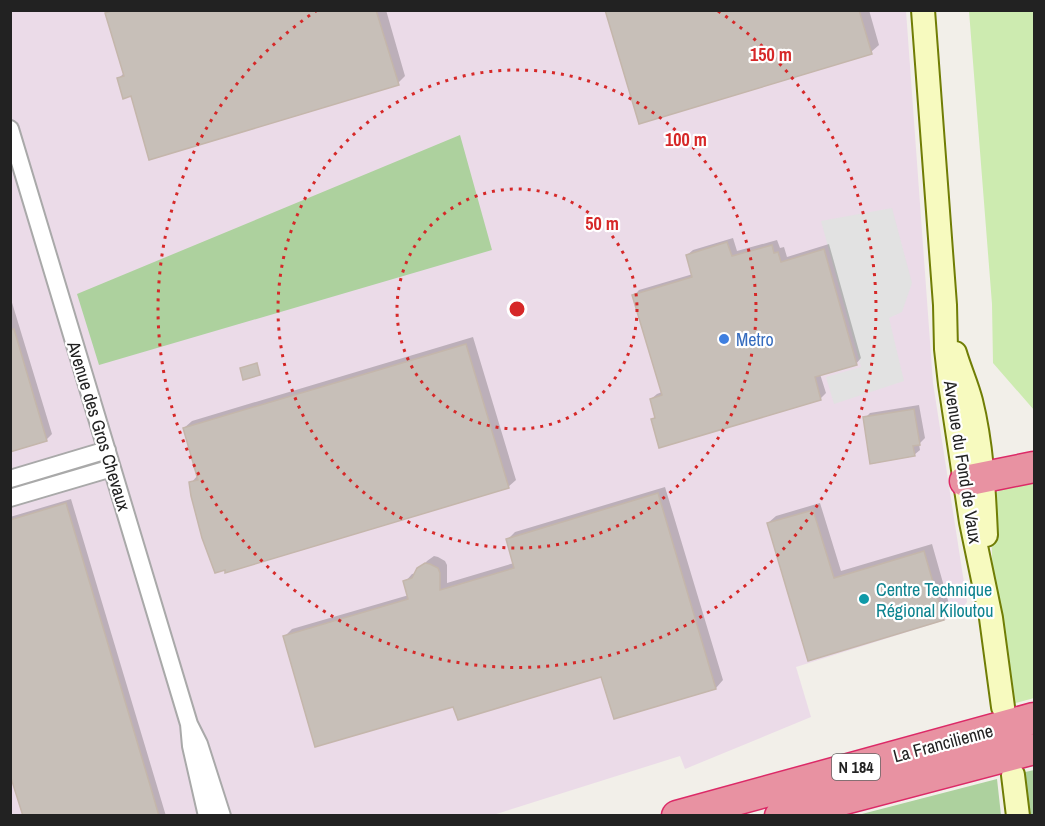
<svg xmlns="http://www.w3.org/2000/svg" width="1045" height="826" font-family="'Archivo Narrow',sans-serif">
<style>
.industrial{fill:#ebdbe8}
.grass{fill:#cdebb0}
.forest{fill:#add19e}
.parking{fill:#e2e2e2}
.shadow{fill:#0003}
.building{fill:#c7bfb8;stroke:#c4b6ab;stroke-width:1.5}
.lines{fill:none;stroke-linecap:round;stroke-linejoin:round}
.street-casing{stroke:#a9a9a9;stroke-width:20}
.secondary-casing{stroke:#707d05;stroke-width:26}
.highway-casing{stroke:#dc2a67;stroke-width:33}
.street{stroke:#fff;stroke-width:16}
.secondary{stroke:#f7fabf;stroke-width:22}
.highway{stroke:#e892a2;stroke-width:30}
.ring{fill:none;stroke:#d62828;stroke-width:3;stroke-dasharray:3 6}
.shop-dot{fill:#3f7fe0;stroke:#fff;stroke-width:2}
.culture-dot{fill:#0f9aa8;stroke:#fff;stroke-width:2}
.labels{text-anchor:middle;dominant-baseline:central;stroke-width:4.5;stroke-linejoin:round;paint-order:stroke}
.shield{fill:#fff;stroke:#646464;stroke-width:1.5}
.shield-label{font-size:16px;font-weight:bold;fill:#222}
.shop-label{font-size:18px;fill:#366cbe;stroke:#fff;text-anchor:start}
.street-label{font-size:18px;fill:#222;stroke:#fff}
.culture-label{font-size:18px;fill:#0d838f;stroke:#fff;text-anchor:start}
.centre{fill:#d62828;stroke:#fff;stroke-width:3}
.ring-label{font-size:18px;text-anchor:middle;font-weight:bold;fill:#d62828;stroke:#fff;stroke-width:4.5;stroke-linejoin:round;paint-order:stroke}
</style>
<rect width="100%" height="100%" fill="#f2efe9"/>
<path class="industrial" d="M 10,11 L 906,11 L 933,383 L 967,602 L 955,617 L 796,667 L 811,717 L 685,769 L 680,756 L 493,815 L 11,815 Z"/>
<path class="grass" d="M 969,11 L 1034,11 L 1034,410 L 993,363 L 992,304 Z
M 1034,476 L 1034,698 L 1012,704 L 993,581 L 990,504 C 996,485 1017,482 1034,476 Z"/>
<path class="forest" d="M 460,135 L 492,250 L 99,365 L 77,294 Z
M 1034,770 L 1034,815 L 1026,815 L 1021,773 Z
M 997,779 L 1001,815 L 858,815 Z"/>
<path class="parking" d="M 892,208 L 912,283 L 902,312 L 889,318 L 904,381 L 834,404 L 826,377 L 861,367 L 821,221 Z"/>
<path class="shadow" d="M 110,10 L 386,10 L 405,76 L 398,83 L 132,95 L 118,79 L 125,72 L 107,14 Z
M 606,10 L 869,10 L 879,45 L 871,52 Z
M 733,238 L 737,251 L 777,240 L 780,248 L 784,247 L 787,257 L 829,244 L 861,358 L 856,364 L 820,374 L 826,393 L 820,399 L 652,420 L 656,416 L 651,399 L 657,394 L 662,392 L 634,296 L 639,290 L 693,274 L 687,255 L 693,250 Z
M 10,296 L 52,434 L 46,440 L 10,450 Z
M 473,337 L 516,480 L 508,487 L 191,483 L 198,475 L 184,428 L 192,421 Z
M 919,405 L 925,438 L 919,444 L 920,450 L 914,455 L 865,418 L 870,413 Z
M 665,487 L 723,680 L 716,688 L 602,675 L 454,705 L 285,636 L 292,629 L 409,595 L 405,582 L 412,574 L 417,573 L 427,561 L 434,556 L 438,557 L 445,561 L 447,565 L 447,583 L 514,563 L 507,540 L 515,532 Z
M 71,499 L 166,816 L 24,816 L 10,770 L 10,517 Z
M 820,503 L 841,571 L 932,544 L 951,611 L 944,618 L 809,659 L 768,523 L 776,516 Z"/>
<path class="building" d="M 114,10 L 376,10 L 399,85 L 149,160 L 131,96 L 123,99 L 117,78 L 124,76 L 105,13 Z
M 605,10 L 859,10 L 872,54 L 639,124 Z
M 727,242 L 732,256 L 772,245 L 774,253 L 778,252 L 781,262 L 824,249 L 857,365 L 815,377 L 821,400 L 659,448 L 651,419 L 655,418 L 650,399 L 662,395 L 632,295 L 692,277 L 686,255 Z
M 14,329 L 47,441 L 10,452 L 10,330 Z
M 466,344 L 509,488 L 225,573 L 225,570 L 215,573 L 202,538 L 191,496 L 189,482 L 198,480 L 183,428 Z
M 257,363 L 260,375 L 243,380 L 240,368 Z
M 914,409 L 920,445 L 913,446 L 915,456 L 870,464 L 863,417 Z
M 658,493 L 716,689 L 614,719 L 601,677 L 458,720 L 453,707 L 315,747 L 283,636 L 408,599 L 403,581 L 412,578 L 417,568 L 425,563 L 430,564 L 438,568 L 440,573 L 440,590 L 514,568 L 506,539 Z
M 66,503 L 150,785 L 159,816 L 23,816 L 10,775 L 10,520 Z
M 813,510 L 834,578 L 924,551 L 944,620 L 808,661 L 767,523 Z"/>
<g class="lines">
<defs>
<path id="street" d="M 10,129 L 189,724
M 10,479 L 107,450
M 10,498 L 112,468
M 207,816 L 191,746 L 189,724 L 199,744 L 222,816"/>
<path id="secondary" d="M 923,10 L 945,305 L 946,349 L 950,384 L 971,522 L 991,618 L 1003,707
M 955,353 C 960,370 967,385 971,401 C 982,445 984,491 986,535
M 1013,775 L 1018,816"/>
<path id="highway" d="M 965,481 L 1034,467
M 677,816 L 1034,718
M 780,816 L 1034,749"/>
</defs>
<use href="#street" class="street-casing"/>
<use href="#secondary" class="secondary-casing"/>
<use href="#highway" class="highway-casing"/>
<use href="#street" class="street"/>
<use href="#secondary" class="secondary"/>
<use href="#highway" class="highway"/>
</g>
<g class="ring">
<circle cx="517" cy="309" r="120"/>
<circle cx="517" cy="309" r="239"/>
<path d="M718 11A359 359 0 1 1 316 11"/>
</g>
<circle class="shop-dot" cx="724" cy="339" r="6"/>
<circle class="culture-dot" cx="864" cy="599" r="6"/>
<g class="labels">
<rect class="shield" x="832" y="754" width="48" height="26" rx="4.5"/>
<g class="shield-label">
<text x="856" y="767">N 184</text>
</g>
<g class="shop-label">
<text x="736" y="339">Metro</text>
</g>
<g class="street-label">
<text transform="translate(99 426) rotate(73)">Avenue des Gros Chevaux</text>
<text transform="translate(963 462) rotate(81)">Avenue du Fond de Vaux</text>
<text transform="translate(943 743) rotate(-15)">La Francilienne</text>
</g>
<g class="culture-label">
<text x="876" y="589">Centre Technique<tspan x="876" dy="21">Régional Kiloutou</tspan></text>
</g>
</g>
<circle cx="517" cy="309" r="9" class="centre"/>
<g class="ring-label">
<text x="771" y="61">150 m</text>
<text x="686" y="146">100 m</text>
<text x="602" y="230">50 m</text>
</g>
<rect width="1045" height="826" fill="none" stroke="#222222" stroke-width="24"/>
</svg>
